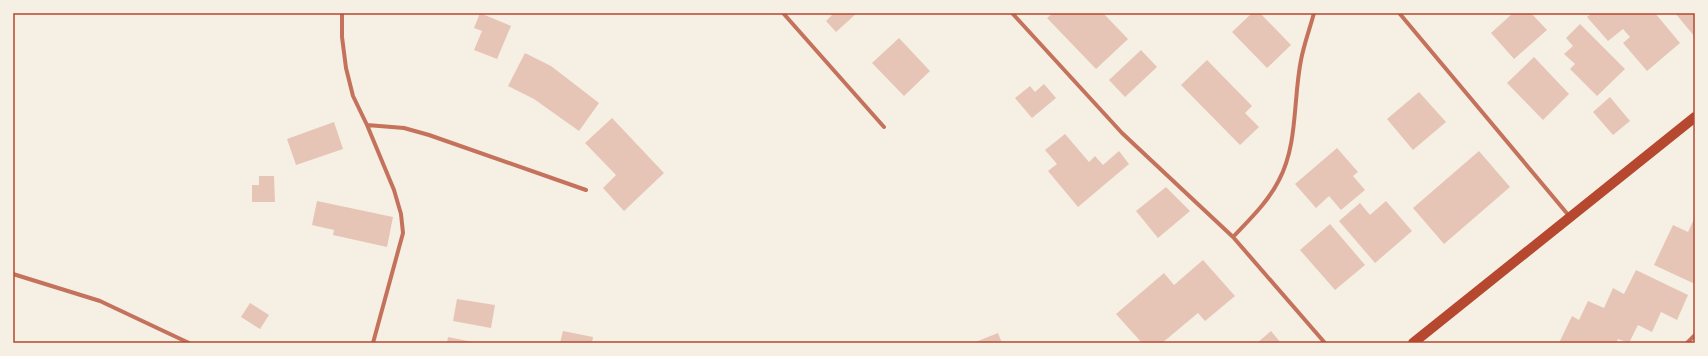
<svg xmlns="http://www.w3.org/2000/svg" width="1708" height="356" font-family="Montserrat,sans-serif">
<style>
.building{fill:#e6c5b7}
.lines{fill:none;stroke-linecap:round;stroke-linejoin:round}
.minor{stroke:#c5725c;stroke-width:4}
.primary{stroke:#b5482f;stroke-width:10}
.neatline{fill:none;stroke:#b5482f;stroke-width:1.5}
</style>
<rect width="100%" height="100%" fill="#f6efe4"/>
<path class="building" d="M 480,13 L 511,26 L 497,59 L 474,50 L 482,31 L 474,28 Z
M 830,13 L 857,13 L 836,32 L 826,21 L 832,15 Z
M 1053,13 L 1103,13 L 1128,39 L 1096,69 L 1047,18 Z
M 1252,13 L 1260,13 L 1291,45 L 1267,68 L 1232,32 Z
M 1513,13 L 1531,13 L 1547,30 L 1514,59 L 1491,33 Z
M 1592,13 L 1655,13 L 1680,43 L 1647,71 L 1623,43 L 1630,37 L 1623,29 L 1608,41 L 1587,17 Z
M 1675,13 L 1695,13 L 1695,37 Z
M 1580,24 L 1625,69 L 1597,96 L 1570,69 L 1575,64 L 1564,54 L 1573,46 L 1566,38 Z
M 899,38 L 930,71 L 904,96 L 872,63 Z
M 1141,50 L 1157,67 L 1125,97 L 1109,80 Z
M 525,53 L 551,66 L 599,103 L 579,131 L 534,99 L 508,86 Z
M 1534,57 L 1569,94 L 1543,120 L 1507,83 Z
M 1207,60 L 1252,106 L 1245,113 L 1259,127 L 1240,145 L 1181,85 Z
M 1044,84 L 1056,98 L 1032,118 L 1015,98 L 1030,86 L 1035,92 Z
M 1419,92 L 1446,122 L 1413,150 L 1387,119 Z
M 1610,97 L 1630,121 L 1613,135 L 1593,112 Z
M 612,118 L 664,173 L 624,211 L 603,188 L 616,175 L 585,143 Z
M 334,122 L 343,149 L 296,165 L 287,139 Z
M 1065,134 L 1089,162 L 1095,156 L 1103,165 L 1119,151 L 1129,164 L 1078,207 L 1048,171 L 1057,164 L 1045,150 Z
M 1337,148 L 1358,172 L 1353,176 L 1365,190 L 1341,210 L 1329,196 L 1316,208 L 1295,184 Z
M 1479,151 L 1510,187 L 1444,244 L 1413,208 Z
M 259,176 L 274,176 L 275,202 L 252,202 L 252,185 L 259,185 Z
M 1166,187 L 1190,211 L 1158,238 L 1136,211 Z
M 317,201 L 393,217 L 387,247 L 333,235 L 334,230 L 312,225 Z
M 1386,201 L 1412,231 L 1375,263 L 1339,221 L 1360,203 L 1370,215 Z
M 1695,217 L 1695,284 L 1654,265 L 1673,225 L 1688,232 Z
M 1330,224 L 1365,265 L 1335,290 L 1300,250 Z
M 1203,260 L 1235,296 L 1205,321 L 1198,313 L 1162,343 L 1142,343 L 1116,314 L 1164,273 L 1174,285 Z
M 1636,270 L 1688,295 L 1677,320 L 1661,312 L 1652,332 L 1638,325 L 1629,343 L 1618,339 L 1616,343 L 1559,343 L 1572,316 L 1579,320 L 1588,301 L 1604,308 L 1613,288 L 1624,294 Z
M 457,299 L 495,305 L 491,328 L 453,321 Z
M 250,303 L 269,315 L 260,329 L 241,317 Z
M 563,331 L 593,337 L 592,343 L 560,343 Z
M 1271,331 L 1281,343 L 1257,343 Z
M 998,333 L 1002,343 L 973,343 Z
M 448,337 L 473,342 L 473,343 L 447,343 Z"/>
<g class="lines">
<path class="minor" d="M 342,13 L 342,37 L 346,68 L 353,96 L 367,125 L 394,190 L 401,214 L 403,233 L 373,343
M 783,13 L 884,127
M 1012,13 L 1122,133 L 1233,237 L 1325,343
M 1400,14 L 1570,217
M 367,125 L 404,128 L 429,135 L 586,190
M 1233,237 C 1250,219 1268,202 1279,180 C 1298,144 1293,100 1301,60 C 1304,44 1310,28 1314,13
M 13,274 L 100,301 L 189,343
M 1687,343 L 1695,335"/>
<path class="primary" d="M 1413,343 L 1695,117"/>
</g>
<rect width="1708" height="356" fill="none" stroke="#f6efe4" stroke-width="28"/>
<rect x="14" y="14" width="1680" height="328" class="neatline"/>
</svg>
